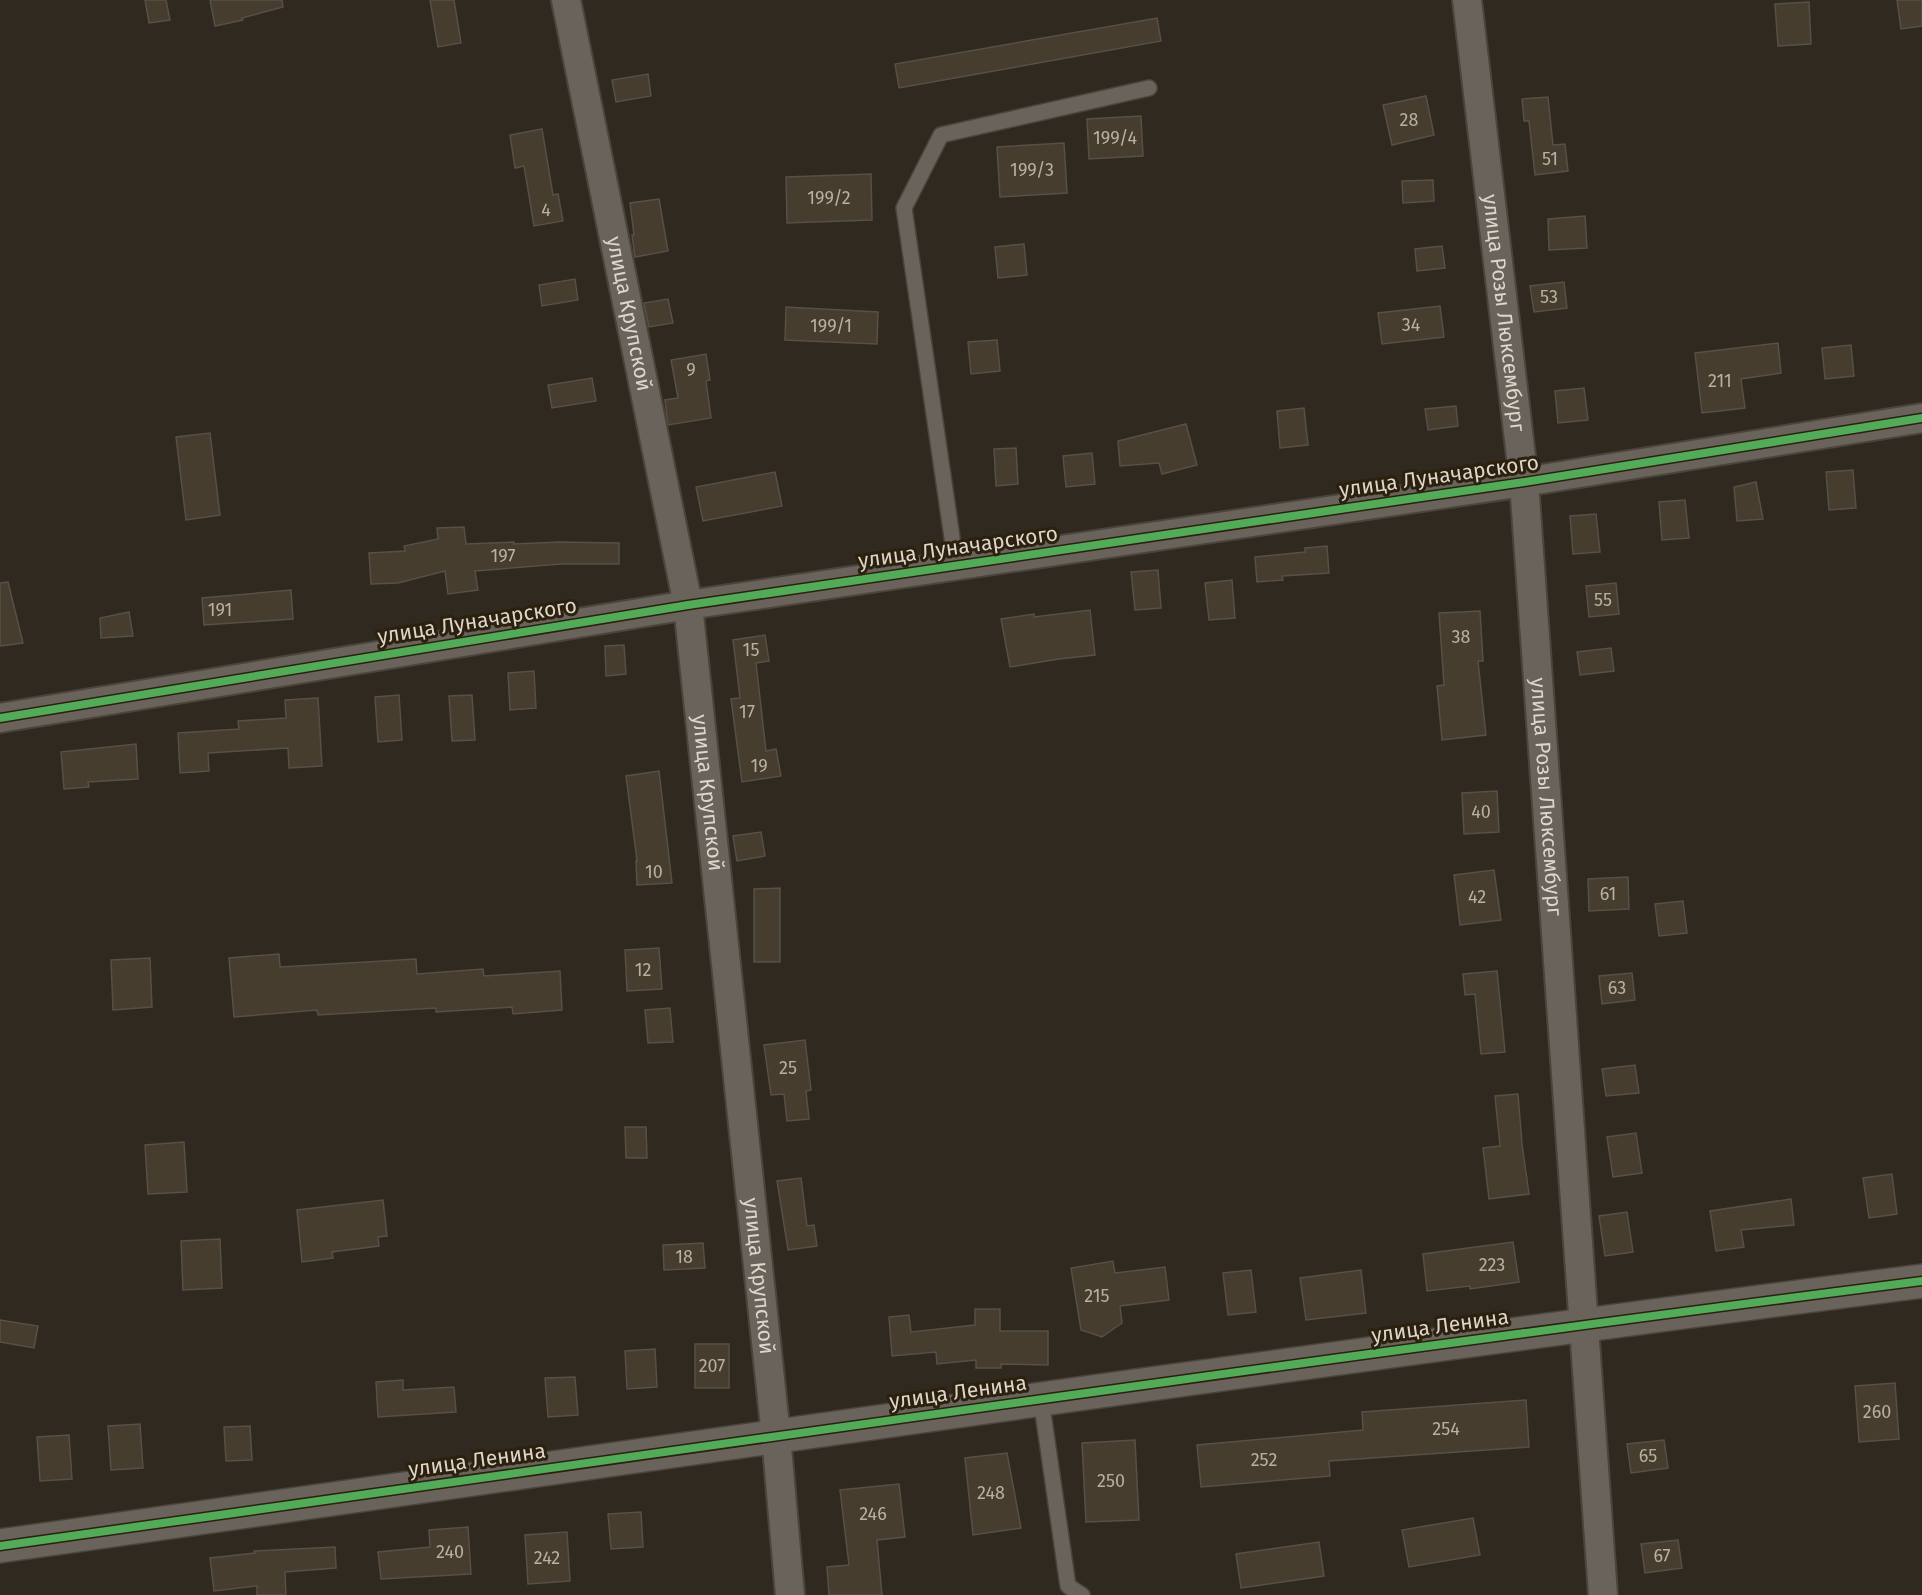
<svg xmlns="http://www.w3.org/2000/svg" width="1922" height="1595" font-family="'Fira Sans',sans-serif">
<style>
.building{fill:#473d2e;stroke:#565048;stroke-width:1.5}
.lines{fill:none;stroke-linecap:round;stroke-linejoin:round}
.service-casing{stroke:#4a443c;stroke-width:18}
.minor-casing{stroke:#4a443c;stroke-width:32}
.tertiary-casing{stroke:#4a443c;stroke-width:36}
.service{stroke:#69635b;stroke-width:15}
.minor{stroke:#69635b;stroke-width:28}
.tertiary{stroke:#69635b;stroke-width:33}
.cycleway-casing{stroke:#2c200e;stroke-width:11}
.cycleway{stroke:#51ab58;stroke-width:8}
.labels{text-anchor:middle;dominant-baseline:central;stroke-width:6;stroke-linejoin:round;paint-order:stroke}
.number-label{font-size:18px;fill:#b8b0a4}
.street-label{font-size:21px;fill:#ded6cb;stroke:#2c200e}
</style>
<rect width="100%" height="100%" fill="#2f291f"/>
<path class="building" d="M 145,0 L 166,0 L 170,20 L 149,23 Z
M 210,0 L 282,0 L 283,7 L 242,18 L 243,20 L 215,26 Z
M 430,0 L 454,0 L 461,43 L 438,47 Z
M 1897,0 L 1922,0 L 1922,26 L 1901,29 Z
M 1809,2 L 1811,44 L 1778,46 L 1775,4 Z
M 1157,18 L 1161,41 L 899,88 L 895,64 Z
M 648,74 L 651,96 L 616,102 L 612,80 Z
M 1426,96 L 1434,135 L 1392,145 L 1383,105 Z
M 1548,97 L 1553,145 L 1565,144 L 1568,171 L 1535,175 L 1529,121 L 1524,121 L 1522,99 Z
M 1141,116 L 1143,156 L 1089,159 L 1087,119 Z
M 542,129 L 553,195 L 558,194 L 563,221 L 534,226 L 524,166 L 515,168 L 510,135 Z
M 1064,143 L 1067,193 L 1000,197 L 997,147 Z
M 871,174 L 872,220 L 787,223 L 786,177 Z
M 1433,180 L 1434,201 L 1403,203 L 1402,181 Z
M 659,199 L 668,251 L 635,257 L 632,235 L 634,235 L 630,203 Z
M 1585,216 L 1587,248 L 1549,250 L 1548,219 Z
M 1024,244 L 1027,275 L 998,278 L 995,247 Z
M 1442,246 L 1445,268 L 1417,271 L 1415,249 Z
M 575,279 L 578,300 L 542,306 L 539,285 Z
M 1564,282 L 1567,308 L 1534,312 L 1530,286 Z
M 668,299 L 673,323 L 649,327 L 644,303 Z
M 1440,306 L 1444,337 L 1382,344 L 1378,313 Z
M 786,307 L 878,312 L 877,344 L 785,340 Z
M 997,340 L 1000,371 L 971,374 L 968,342 Z
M 1778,343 L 1781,373 L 1741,379 L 1745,408 L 1702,413 L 1695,353 Z
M 1851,345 L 1854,376 L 1825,379 L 1822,348 Z
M 706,354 L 710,380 L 706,381 L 711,418 L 668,425 L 665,400 L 678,398 L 671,360 Z
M 592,378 L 596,401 L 552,408 L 548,385 Z
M 1584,388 L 1588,420 L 1558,423 L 1555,391 Z
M 1456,406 L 1458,426 L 1428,430 L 1425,409 Z
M 1304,408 L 1308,445 L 1280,448 L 1277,411 Z
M 1186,424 L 1197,465 L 1162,474 L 1159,463 L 1120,466 L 1118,441 Z
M 210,433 L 220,515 L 186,520 L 176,437 Z
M 1016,448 L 1018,484 L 996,486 L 994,449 Z
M 1092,453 L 1095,484 L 1066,487 L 1063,456 Z
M 1853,470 L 1856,508 L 1829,510 L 1826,472 Z
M 775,472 L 782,506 L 703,521 L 696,487 Z
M 1756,482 L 1763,519 L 1737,521 L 1734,487 Z
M 1685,500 L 1689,538 L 1662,540 L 1659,502 Z
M 1596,514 L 1600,552 L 1573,554 L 1570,516 Z
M 464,527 L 466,544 L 514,542 L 514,544 L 559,542 L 619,543 L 619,564 L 561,564 L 475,571 L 478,590 L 448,594 L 445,571 L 398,583 L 371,584 L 369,553 L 405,551 L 404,546 L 438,539 L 437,528 Z
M 1327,546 L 1329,573 L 1282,576 L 1283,580 L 1257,582 L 1255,557 L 1305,552 L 1305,548 Z
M 1158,570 L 1161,608 L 1135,610 L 1131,572 Z
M 1232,580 L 1235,618 L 1209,620 L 1205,583 Z
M 8,582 L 23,643 L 0,646 L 0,583 Z
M 1616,583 L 1619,614 L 1589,617 L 1586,586 Z
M 291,590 L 293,619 L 204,625 L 202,598 Z
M 1090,610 L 1095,655 L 1059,659 L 1010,667 L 1001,619 L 1034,614 L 1034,617 Z
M 1480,611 L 1483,661 L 1478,661 L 1486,735 L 1442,740 L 1437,686 L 1444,685 L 1439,613 Z
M 129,612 L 133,636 L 101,638 L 100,618 Z
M 765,635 L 769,661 L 756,663 L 766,751 L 776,749 L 781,776 L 742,782 L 731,699 L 740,698 L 733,640 Z
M 624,645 L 626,674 L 606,676 L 605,646 Z
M 1611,648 L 1614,671 L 1580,675 L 1577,652 Z
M 534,671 L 536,708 L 510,710 L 508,673 Z
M 399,695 L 402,740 L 378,742 L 375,697 Z
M 472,695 L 475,740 L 452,741 L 449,696 Z
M 318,698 L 322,766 L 289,768 L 288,748 L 208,753 L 209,771 L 180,773 L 178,733 L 239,729 L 238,721 L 286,718 L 285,700 Z
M 136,744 L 138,779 L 88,782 L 89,787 L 64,789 L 61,752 Z
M 659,771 L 672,883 L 637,885 L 636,861 L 637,861 L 626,776 Z
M 1497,791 L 1499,832 L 1464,834 L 1462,793 Z
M 761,832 L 765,856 L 737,861 L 733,836 Z
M 1494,870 L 1501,920 L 1460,925 L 1454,875 Z
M 1628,877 L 1629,909 L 1589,911 L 1588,879 Z
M 780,888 L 780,962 L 754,962 L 754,889 Z
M 1683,901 L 1687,933 L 1659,936 L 1655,904 Z
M 659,948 L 662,989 L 627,991 L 625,950 Z
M 279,954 L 280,967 L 416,959 L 417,974 L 483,969 L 484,976 L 560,971 L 562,1010 L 513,1014 L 512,1007 L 436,1012 L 436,1008 L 318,1015 L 317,1010 L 234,1017 L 229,958 Z
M 150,958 L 152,1007 L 113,1010 L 111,960 Z
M 1497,971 L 1505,1052 L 1481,1054 L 1475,994 L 1465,995 L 1463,974 Z
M 1632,973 L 1635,1000 L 1602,1004 L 1599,976 Z
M 670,1008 L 673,1042 L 648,1043 L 645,1010 Z
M 805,1040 L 811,1090 L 806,1091 L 809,1119 L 787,1121 L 784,1094 L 771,1095 L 764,1045 Z
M 1635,1065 L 1639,1093 L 1606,1096 L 1602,1069 Z
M 1518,1094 L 1522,1144 L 1529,1194 L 1489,1199 L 1483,1148 L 1500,1146 L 1495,1096 Z
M 625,1127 L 646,1127 L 647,1158 L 626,1158 Z
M 1636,1133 L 1642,1173 L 1613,1177 L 1607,1137 Z
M 184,1142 L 187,1192 L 148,1194 L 145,1145 Z
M 1892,1174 L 1897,1214 L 1869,1218 L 1863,1178 Z
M 801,1178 L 807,1226 L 814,1225 L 817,1246 L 788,1250 L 777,1181 Z
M 1791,1199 L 1794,1225 L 1741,1230 L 1744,1247 L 1716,1251 L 1710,1211 Z
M 383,1200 L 387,1236 L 378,1237 L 379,1246 L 332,1252 L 333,1258 L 302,1262 L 297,1210 Z
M 1627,1212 L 1633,1252 L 1605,1256 L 1599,1216 Z
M 220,1239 L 222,1288 L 183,1290 L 181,1241 Z
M 1513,1242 L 1519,1282 L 1470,1289 L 1470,1286 L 1427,1291 L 1423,1254 Z
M 703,1243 L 705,1268 L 664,1270 L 663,1245 Z
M 1113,1261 L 1115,1273 L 1165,1267 L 1169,1300 L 1120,1306 L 1122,1323 L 1102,1337 L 1081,1330 L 1071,1268 Z
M 1251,1270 L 1256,1312 L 1228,1315 L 1223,1273 Z
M 1361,1270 L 1366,1313 L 1306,1320 L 1300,1278 Z
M 975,1309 L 1000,1309 L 1000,1331 L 1048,1331 L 1048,1365 L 1001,1364 L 1001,1368 L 976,1368 L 976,1360 L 937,1364 L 936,1352 L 892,1356 L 889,1317 L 909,1315 L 911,1332 L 975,1325 Z
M 0,1320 L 38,1326 L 34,1348 L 0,1342 Z
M 695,1344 L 729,1344 L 729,1388 L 695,1388 Z
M 655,1349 L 657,1387 L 627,1389 L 625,1351 Z
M 575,1377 L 578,1415 L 548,1417 L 545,1378 Z
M 403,1380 L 403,1390 L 454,1387 L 456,1412 L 378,1417 L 376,1382 Z
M 1895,1383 L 1899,1439 L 1859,1442 L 1855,1386 Z
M 1526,1400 L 1529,1447 L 1329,1461 L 1330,1476 L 1201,1487 L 1197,1445 L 1363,1430 L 1362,1412 Z
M 140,1424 L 143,1468 L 111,1470 L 108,1426 Z
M 250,1426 L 252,1460 L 226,1461 L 224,1427 Z
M 69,1435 L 72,1479 L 40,1481 L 37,1437 Z
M 1135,1440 L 1139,1520 L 1086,1522 L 1082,1443 Z
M 1664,1440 L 1668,1468 L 1631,1473 L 1627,1444 Z
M 1007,1453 L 1021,1528 L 973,1535 L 965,1458 Z
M 899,1484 L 905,1537 L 877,1540 L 882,1595 L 829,1595 L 827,1567 L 849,1565 L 840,1490 Z
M 641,1512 L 643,1547 L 611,1549 L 608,1514 Z
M 1473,1518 L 1480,1555 L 1409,1567 L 1402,1530 Z
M 468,1527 L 471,1574 L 381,1579 L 378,1552 L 430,1547 L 429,1530 Z
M 567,1532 L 570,1581 L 528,1584 L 525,1535 Z
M 1678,1540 L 1682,1568 L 1645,1573 L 1641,1544 Z
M 1319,1542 L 1324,1576 L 1241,1588 L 1236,1554 Z
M 335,1547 L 336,1568 L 285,1572 L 286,1595 L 257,1595 L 257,1586 L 214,1591 L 210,1558 L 255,1553 L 254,1551 Z"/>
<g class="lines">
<defs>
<path id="service" d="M 956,565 L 904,208 L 941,135 L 1149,88
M 1041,1399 L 1068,1586 L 1082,1595"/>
<g id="minor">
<path id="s1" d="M 566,0 L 688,605 L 776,1436 L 790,1595"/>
<path id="s2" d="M 1467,0 L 1524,482 L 1603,1595"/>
<path d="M 0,718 L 688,605 L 1524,482 L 1922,418"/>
</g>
<path id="tertiary" d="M 0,1546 C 640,1456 1280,1363 1922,1281"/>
</defs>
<use href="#service" class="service-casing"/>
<use href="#minor" class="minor-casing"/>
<use href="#tertiary" class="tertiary-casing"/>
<use href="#service" class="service"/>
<use href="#minor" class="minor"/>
<use href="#tertiary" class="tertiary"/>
<defs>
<path id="cycleway" d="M 0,718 L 688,605 L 1524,482 L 1922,418
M 0,1546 C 640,1456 1280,1363 1922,1281"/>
</defs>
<use href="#cycleway" class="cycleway-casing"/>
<use href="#cycleway" class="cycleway"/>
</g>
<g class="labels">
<g class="number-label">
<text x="1409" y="120">28</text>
<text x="1115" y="138">199/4</text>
<text x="1550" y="159">51</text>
<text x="1032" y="170">199/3</text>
<text x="829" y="198">199/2</text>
<text x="546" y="210">4</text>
<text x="1549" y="297">53</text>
<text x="1411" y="325">34</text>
<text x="831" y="326">199/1</text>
<text x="691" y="370">9</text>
<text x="1720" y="381">211</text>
<text x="503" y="556">197</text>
<text x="1603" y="600">55</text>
<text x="220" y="610">191</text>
<text x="1461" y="637">38</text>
<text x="751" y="650">15</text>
<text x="747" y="712">17</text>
<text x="759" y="766">19</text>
<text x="1481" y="812">40</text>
<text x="654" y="872">10</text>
<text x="1608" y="894">61</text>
<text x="1477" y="897">42</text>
<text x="643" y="970">12</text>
<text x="1617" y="988">63</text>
<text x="788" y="1068">25</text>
<text x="684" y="1257">18</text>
<text x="1492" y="1265">223</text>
<text x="1097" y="1296">215</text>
<text x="712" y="1366">207</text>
<text x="1877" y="1412">260</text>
<text x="1446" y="1429">254</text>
<text x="1648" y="1456">65</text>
<text x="1264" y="1460">252</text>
<text x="1111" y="1481">250</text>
<text x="991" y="1493">248</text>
<text x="873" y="1514">246</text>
<text x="450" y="1552">240</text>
<text x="1662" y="1556">67</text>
<text x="547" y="1558">242</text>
</g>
<g class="street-label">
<text stroke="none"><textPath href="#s2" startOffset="315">улица Розы Люксембург</textPath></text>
<text stroke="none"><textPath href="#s1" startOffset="320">улица Крупской</textPath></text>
<text transform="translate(1439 476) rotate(-8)">улица Луначарского</text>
<text transform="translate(958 547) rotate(-8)">улица Луначарского</text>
<text transform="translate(477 621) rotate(-9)">улица Луначарского</text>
<text stroke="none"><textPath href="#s1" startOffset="806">улица Крупской</textPath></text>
<text stroke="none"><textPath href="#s2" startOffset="801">улица Розы Люксембург</textPath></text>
<text stroke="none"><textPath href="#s1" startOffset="1292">улица Крупской</textPath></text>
<text transform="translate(1440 1326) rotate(-8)">улица Ленина</text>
<text transform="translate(958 1392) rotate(-8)">улица Ленина</text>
<text transform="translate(477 1460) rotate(-8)">улица Ленина</text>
</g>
</g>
</svg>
